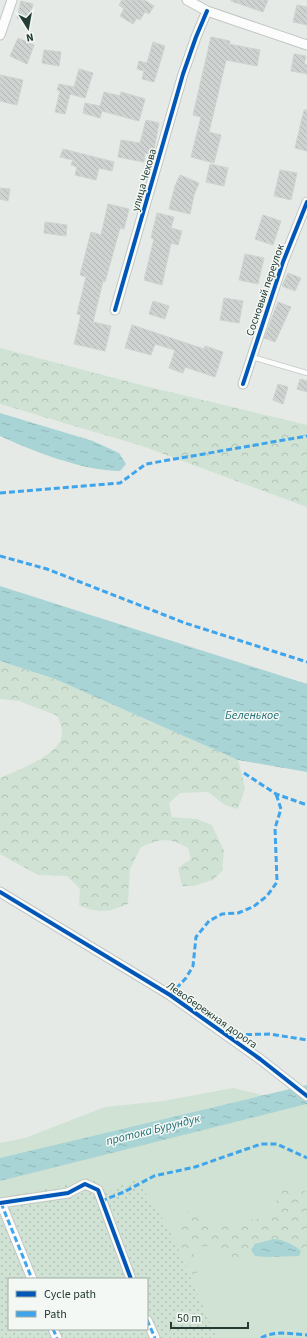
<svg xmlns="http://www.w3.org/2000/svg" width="307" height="1338" font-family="'Source Sans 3',sans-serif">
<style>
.green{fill:#cfe2d3}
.forest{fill:url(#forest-crowns)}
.garden{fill:url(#garden-dots);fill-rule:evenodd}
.water{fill:url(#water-ripples)}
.building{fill:url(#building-back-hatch);stroke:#ced3d0}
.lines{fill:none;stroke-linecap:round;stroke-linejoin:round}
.lane-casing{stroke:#c2c7c4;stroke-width:6}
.street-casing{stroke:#c2c7c4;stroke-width:11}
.lane{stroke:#fbfcfb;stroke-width:4.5}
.street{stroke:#fbfcfb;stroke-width:9}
.quiet{stroke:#3ea4eb;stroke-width:3;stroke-dasharray:6 3;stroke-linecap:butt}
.cycleway-casing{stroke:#f3f8f5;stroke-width:6}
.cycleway{stroke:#0057b8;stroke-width:4}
.labels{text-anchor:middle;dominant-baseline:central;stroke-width:3;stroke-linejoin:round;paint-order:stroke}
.street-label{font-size:11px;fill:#243c33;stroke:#f3f8f5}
.water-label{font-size:12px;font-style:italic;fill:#226f74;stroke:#f3f8f5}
</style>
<defs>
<pattern id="forest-crowns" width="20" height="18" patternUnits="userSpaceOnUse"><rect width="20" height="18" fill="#cfe2d3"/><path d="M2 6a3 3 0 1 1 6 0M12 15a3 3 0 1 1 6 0" fill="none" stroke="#b2c3b6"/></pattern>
<pattern id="garden-dots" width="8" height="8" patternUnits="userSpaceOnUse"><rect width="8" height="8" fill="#cfe2d3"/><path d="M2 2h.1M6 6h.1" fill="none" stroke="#b2c3b6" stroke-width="1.8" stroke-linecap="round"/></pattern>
<pattern id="water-ripples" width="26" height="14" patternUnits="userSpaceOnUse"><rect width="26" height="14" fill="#a8d4d5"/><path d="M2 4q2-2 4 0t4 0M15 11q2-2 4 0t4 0" fill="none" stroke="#90b7b7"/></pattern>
<pattern id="building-back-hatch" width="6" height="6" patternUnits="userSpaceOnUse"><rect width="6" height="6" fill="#ced2d0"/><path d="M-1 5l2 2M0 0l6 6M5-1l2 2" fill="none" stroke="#b1b5b3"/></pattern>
</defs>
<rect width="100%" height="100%" fill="#e5eae7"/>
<path class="green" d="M 233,1088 L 267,1096 L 283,1112 L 282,1110 L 307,1104 L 307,1338 L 217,1338 L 170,1230 L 109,1191 L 0,1198 L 0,1143 L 25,1138 L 105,1107 L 163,1101 Z"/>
<path class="forest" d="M 0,348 L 145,386 L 307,425 L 307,507 L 142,446 L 0,404 Z
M 0,661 L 55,679 L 238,760 L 245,788 L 238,809 L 225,805 L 208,792 L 180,793 L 169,803 L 172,817 L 197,819 L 212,825 L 224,851 L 222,871 L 213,880 L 194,886 L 182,886 L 178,868 L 191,859 L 188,848 C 168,837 161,839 141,847 L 130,869 L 128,904 C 109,912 98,914 79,905 L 80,889 L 67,876 L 38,875 L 0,854 L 0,778 C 17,770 65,754 62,731 C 62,726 59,721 58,716 L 19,701 L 0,699 Z
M 290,1188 L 307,1192 L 307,1259 C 301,1250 296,1246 286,1242 C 257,1230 253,1263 236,1259 C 219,1255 223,1241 197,1248 L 194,1253 L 199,1288 C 192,1272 169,1231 183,1214 C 187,1210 193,1211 198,1211 L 214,1226 L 226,1225 L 238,1221 L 258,1219 L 272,1209 L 277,1200 L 278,1193 Z"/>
<path class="garden" d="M 94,1179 L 109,1191 L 136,1179 L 170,1230 L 217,1338 L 0,1338 L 0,1198 ZM 9,1279 L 147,1279 L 147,1329 L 9,1329 Z"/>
<path class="water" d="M 0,413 L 93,441 L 119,453 L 126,464 L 120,471 C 84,471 32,451 0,436 Z
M 0,586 L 307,684 L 307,772 L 238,760 L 55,679 L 0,661 Z
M 307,1085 L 307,1104 L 0,1181 L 0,1158 Z
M 274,1239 C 284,1240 293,1244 301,1251 L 299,1256 L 268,1257 L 255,1256 L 251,1250 L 255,1244 Z"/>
<path class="building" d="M 122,0 L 144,0 L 154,6 L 149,14 L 145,12 L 140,20 L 137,18 L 133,24 L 120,16 L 124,9 L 119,5 Z
M 231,0 L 268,0 L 263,12 L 231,1 Z
M 21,1 L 33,4 L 29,21 L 17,18 Z
M 297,5 L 307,7 L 307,25 L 293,22 Z
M 211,37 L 230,41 L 229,44 L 260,50 L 257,66 L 226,60 L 209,132 L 221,135 L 214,163 L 191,157 L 201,117 L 193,115 Z
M 18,38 L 34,45 L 27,64 L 10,56 Z
M 153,42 L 165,46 L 154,82 L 142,79 L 144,71 L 137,69 L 139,61 L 147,63 Z
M 44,50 L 61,52 L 59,66 L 42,63 Z
M 294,54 L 306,56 L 304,64 L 307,65 L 307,74 L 291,71 Z
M 79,69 L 93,73 L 85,98 L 70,94 L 65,114 L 55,112 L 60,91 L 57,90 L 59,84 L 74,87 Z
M 0,75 L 23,80 L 17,105 L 0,101 Z
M 104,92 L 120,96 L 121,92 L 145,99 L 139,121 L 102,111 L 100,118 L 83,113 L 85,103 L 100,106 Z
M 304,110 L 307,110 L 307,151 L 295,148 Z
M 146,120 L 159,123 L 153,155 L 145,153 L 144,162 L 118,157 L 121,140 L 140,143 Z
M 63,149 L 114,162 L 112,171 L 99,168 L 96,180 L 75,175 L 77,167 L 71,165 L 73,160 L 60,157 Z
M 210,164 L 228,168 L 224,186 L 206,182 Z
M 280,170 L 297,173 L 291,200 L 274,196 Z
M 180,175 L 199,183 L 194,195 L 190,214 L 169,209 L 175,186 Z
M 0,188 L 10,189 L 8,201 L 0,199 Z
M 108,204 L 129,209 L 124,229 L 120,228 L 105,282 L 103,281 L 93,322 L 111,326 L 105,351 L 74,344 L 81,315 L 77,314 L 86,277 L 80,275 L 91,232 L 101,235 Z
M 157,213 L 174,217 L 171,228 L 182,231 L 178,245 L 171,243 L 162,285 L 144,280 L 154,239 L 151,238 Z
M 263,215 L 281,221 L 273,245 L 255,239 Z
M 45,222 L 67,225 L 66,236 L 44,233 Z
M 245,254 L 264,258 L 258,284 L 239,280 Z
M 288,273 L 301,278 L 295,291 L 282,286 Z
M 224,298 L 243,301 L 239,323 L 220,320 Z
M 153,301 L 169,306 L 165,319 L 149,314 Z
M 278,302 L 291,307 L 275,342 L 264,338 Z
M 132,325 L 204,349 L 205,346 L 223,352 L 215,377 L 185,367 L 183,373 L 169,368 L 175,350 L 155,344 L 151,355 L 125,348 Z
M 300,379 L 307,381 L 307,392 L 297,389 Z
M 278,384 L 288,387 L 283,404 L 273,400 Z"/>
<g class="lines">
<defs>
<path id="lane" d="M 252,357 L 307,373"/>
<path id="street" d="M 187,0 L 207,11 L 307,45
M 0,35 L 12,0
M 115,310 L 183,74 L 196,37 L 207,11
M 243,384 L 283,262 L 307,202
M 0,892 L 170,995 L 260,1059 L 307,1096
M 0,1203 L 68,1193 L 85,1184 L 98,1190 L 131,1279
M 1,1203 L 32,1279
M 147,1320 L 155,1338
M 53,1329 L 57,1338"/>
</defs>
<use href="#lane" class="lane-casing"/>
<use href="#street" class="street-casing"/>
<use href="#lane" class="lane"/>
<use href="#street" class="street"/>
<path class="quiet" d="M 0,493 L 120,483 L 146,464 L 307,436
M 0,556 L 47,569 L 185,623 L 307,662
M 244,773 L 276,794 L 307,805
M 170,995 L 186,978 L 193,966 L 196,937 L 209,921 L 222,914 L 238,913 L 253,907 L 267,896 L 277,882 L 275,828 L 281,809 L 276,794
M 228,1035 L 270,1034 L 307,1040
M 101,1201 L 124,1192 L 154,1176 L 195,1167 L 261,1144 L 277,1144 L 307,1158
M 1,1203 L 32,1279
M 147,1320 L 155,1338
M 53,1329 L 57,1338
M 261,1338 C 275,1330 291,1334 307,1335"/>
<defs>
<path id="cycleway" d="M 115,310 L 183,74 L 196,37 L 207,11
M 243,384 L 283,262 L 307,202
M 0,892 L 170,995 L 260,1059 L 307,1096
M 0,1203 L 68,1193 L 85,1184 L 98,1190 L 131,1279"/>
</defs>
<use href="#cycleway" class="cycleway-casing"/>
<use href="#cycleway" class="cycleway"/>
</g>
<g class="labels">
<g class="street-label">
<text transform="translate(144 180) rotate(-74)">улица Чехова</text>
<text transform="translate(265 290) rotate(-71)">Сосновый переулок</text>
<text transform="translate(212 1015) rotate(35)">Левобережная дорога</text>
</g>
<g class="water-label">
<text x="252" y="715">Беленькое</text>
<text transform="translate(153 1130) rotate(-14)">протока Бурундук</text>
</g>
</g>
<rect x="8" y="1278" width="140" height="52" fill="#f3f8f5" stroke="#a0ada7"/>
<rect x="16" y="1291" width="20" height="6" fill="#0057b8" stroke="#a0ada7"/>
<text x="44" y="1298" font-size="12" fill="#243c33">Cycle path</text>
<rect x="16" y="1311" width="20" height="6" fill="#3ea4eb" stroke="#a0ada7"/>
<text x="44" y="1318" font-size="12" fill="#243c33">Path</text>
<g transform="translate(28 28) rotate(169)" stroke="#f3f8f5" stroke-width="3" paint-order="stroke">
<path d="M0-3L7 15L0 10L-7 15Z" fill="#243c33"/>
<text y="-6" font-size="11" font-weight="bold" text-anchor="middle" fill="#243c33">N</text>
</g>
<path d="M171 1322v6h77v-6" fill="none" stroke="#243c33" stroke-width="2"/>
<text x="177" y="1322" font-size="12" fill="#243c33" stroke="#f3f8f5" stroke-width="3" paint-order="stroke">50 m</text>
</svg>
